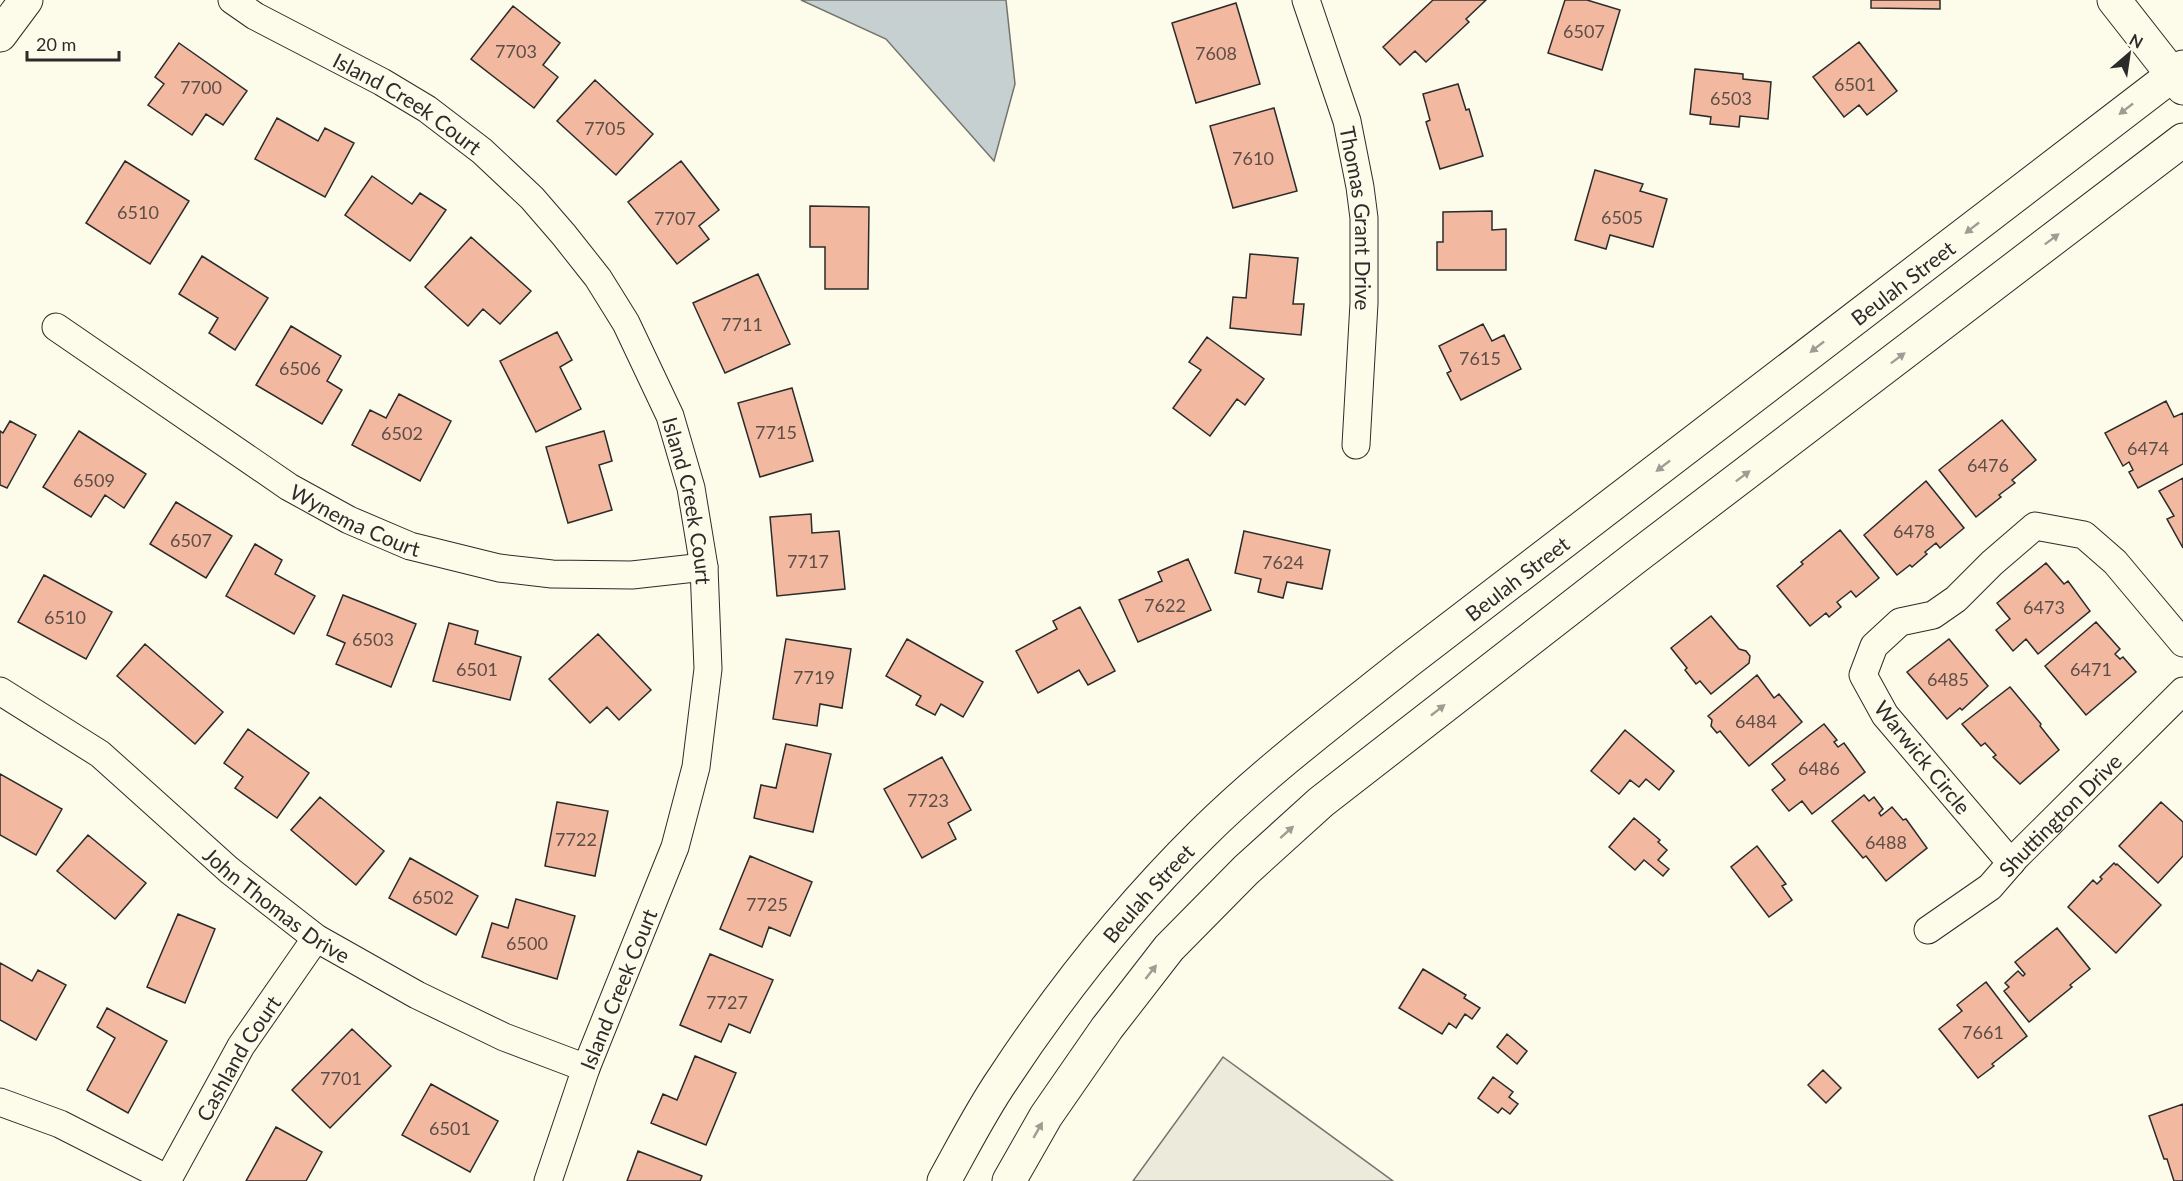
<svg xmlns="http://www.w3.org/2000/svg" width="2183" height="1181" font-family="Lato,sans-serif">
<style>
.parking{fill:#eceadb;stroke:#74746e;stroke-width:1.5}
.water{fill:#c7d0d0;stroke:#74746e;stroke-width:1.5}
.building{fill:#f2b8a0;stroke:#2b2b2b;stroke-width:1.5}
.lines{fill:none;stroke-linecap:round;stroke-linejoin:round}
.minor-casing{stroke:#2b2b2b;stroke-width:29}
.tertiary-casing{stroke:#2b2b2b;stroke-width:35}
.secondary-casing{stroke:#2b2b2b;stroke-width:35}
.minor{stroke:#fdfbea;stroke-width:27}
.tertiary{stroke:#fdfbea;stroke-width:33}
.secondary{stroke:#fdfbea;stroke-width:33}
.oneway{fill:#9e9d94}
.labels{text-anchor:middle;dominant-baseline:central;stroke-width:4.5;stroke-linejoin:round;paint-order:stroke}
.number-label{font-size:18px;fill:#5d4e48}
.street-label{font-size:21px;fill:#2b2b2b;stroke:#fdfbea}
</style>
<rect width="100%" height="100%" fill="#fdfbea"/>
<path class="parking" d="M 1223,1057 L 1393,1181 L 1133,1181 Z"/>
<path class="water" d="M 801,0 L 1006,0 L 1015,84 L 994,161 L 886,39 Z"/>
<path class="building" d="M 1433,0 L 1486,0 L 1466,19 L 1469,22 L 1426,62 L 1415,51 L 1400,65 L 1383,47 Z
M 1565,0 L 1587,0 L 1620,10 L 1602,70 L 1548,53 Z
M 1871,0 L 1940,0 L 1940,9 L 1871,8 Z
M 1236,3 L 1260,84 L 1196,103 L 1172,23 Z
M 513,6 L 560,43 L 543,65 L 558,77 L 534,108 L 471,59 Z
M 1859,42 L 1897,91 L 1867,115 L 1859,105 L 1844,117 L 1813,77 Z
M 179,43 L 247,91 L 223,125 L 206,114 L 192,135 L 148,105 L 164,84 L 155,77 Z
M 1695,69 L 1743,74 L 1743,79 L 1771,82 L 1768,119 L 1740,116 L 1739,127 L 1710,124 L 1711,117 L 1690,114 Z
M 595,80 L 653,134 L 616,175 L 557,121 Z
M 1458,84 L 1466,110 L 1469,109 L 1483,156 L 1440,169 L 1426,122 L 1430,120 L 1423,94 Z
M 1274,108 L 1297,191 L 1233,208 L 1210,126 Z
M 277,118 L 318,141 L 325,128 L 354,143 L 325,197 L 255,159 Z
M 125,161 L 189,201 L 150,264 L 86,223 Z
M 681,161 L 719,210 L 699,226 L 709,239 L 677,264 L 628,202 Z
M 1595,170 L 1643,184 L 1640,191 L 1667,199 L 1653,247 L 1610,235 L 1606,249 L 1575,240 Z
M 372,176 L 412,204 L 420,193 L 446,210 L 410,261 L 345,215 Z
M 810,206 L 869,207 L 868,289 L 825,289 L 825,247 L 810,247 Z
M 1492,211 L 1492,230 L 1506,229 L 1506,270 L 1437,270 L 1437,242 L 1443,242 L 1443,212 Z
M 471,237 L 531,291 L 500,324 L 483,309 L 468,326 L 425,287 Z
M 1250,254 L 1298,258 L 1293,304 L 1304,304 L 1301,335 L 1230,328 L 1233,297 L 1246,298 Z
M 202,256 L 268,298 L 235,350 L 209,333 L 218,318 L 179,294 Z
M 758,274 L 790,344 L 725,373 L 693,303 Z
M 1483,324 L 1492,341 L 1504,335 L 1521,369 L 1461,400 L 1447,373 L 1451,371 L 1439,346 Z
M 291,326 L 341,356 L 327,381 L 342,390 L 322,424 L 256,385 Z
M 557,332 L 572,360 L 560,367 L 581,409 L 536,432 L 500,361 Z
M 1207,337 L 1264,379 L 1245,405 L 1237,399 L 1210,436 L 1173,408 L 1201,370 L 1189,362 Z
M 792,388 L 813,461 L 760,477 L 738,403 Z
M 399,394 L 451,421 L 420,481 L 352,445 L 370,410 L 386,418 Z
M 2166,401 L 2174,417 L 2183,413 L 2183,464 L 2138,488 L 2129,472 L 2133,470 L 2129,462 L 2123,466 L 2105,433 Z
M 2002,420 L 2036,460 L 2012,480 L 2015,483 L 1999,495 L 2001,497 L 1976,517 L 1939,470 Z
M 10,421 L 36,435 L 7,488 L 0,485 L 0,431 L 3,433 Z
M 79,431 L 146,474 L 124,508 L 105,495 L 91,517 L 43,487 Z
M 604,431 L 612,461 L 599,465 L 612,510 L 568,523 L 546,447 Z
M 2183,478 L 2183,548 L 2167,519 L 2174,516 L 2159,491 Z
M 1926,481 L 1964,528 L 1940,548 L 1936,543 L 1925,552 L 1927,554 L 1912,567 L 1910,565 L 1897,575 L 1864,535 Z
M 176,502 L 232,536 L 206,578 L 150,544 Z
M 811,514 L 812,533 L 839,531 L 845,589 L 777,596 L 770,517 Z
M 1840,530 L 1879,578 L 1856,597 L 1851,591 L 1837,602 L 1841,607 L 1829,617 L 1826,613 L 1810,626 L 1777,586 L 1803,564 L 1801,562 Z
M 1244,531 L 1330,550 L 1322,589 L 1287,582 L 1283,598 L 1258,592 L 1261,579 L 1235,573 Z
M 255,544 L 282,560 L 275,574 L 315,596 L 294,634 L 226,596 Z
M 1188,559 L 1211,610 L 1138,642 L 1119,600 L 1162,581 L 1158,572 Z
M 2046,563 L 2064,584 L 2068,581 L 2090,611 L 2038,654 L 2026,639 L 2013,651 L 1996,630 L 2010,619 L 1997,603 Z
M 44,575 L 112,612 L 86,659 L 18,622 Z
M 343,595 L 416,624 L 391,687 L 336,664 L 345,643 L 327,635 Z
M 1080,607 L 1115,671 L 1088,685 L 1079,670 L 1038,693 L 1016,651 L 1057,629 L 1053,621 Z
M 1711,616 L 1739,649 L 1746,651 L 1750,656 L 1749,663 L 1711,694 L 1700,681 L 1696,684 L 1685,670 L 1687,668 L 1671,648 Z
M 2096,622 L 2120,649 L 2115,654 L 2120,659 L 2123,657 L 2136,672 L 2086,715 L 2045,666 Z
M 449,623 L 478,631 L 475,644 L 521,657 L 510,700 L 433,681 Z
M 598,634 L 651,690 L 619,720 L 607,707 L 590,723 L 549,679 Z
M 786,639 L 851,649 L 842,708 L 820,704 L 817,726 L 773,719 Z
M 907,639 L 983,682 L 963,717 L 941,704 L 935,715 L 916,705 L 921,696 L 886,676 Z
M 1949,639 L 1988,686 L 1962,710 L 1960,708 L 1947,719 L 1907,672 Z
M 145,644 L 223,712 L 195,744 L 117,676 Z
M 1757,675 L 1774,698 L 1779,694 L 1802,722 L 1749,766 L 1720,731 L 1717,733 L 1711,726 L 1712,720 L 1708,716 Z
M 2010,687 L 2041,724 L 2040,726 L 2059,750 L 2020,784 L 1993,757 L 1996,755 L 1985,743 L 1981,746 L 1962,724 Z
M 1824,724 L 1837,740 L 1834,742 L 1838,747 L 1844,743 L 1865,772 L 1812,814 L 1802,801 L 1789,811 L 1772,790 L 1785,780 L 1772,764 Z
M 248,729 L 309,773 L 277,818 L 235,788 L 243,777 L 224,763 Z
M 1625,730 L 1674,771 L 1659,790 L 1646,779 L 1639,787 L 1630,780 L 1619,794 L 1591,771 Z
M 786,744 L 831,754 L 813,832 L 754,818 L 761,785 L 776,788 Z
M 942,757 L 971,810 L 948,823 L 956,839 L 922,858 L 884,789 Z
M 0,774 L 62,809 L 36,855 L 0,835 Z
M 1864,795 L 1869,801 L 1874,797 L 1883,809 L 1879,813 L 1881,816 L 1892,807 L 1903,820 L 1906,819 L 1927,848 L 1886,881 L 1866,856 L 1863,858 L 1832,821 Z
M 320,797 L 384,851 L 356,885 L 291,830 Z
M 557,802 L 608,811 L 595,876 L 545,866 Z
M 2161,802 L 2183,822 L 2183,856 L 2158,883 L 2119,846 Z
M 1634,818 L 1660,840 L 1658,842 L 1667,850 L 1658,860 L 1669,869 L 1663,876 L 1644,860 L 1635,870 L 1609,847 Z
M 88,835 L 146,883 L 115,919 L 57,871 Z
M 1757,846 L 1786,884 L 1782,886 L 1792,900 L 1769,917 L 1731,867 Z
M 750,856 L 812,882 L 790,936 L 769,927 L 762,947 L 720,929 Z
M 410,858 L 478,896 L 456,935 L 389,898 Z
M 2114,863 L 2116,865 L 2117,864 L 2161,905 L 2116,953 L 2068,907 L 2093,880 L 2097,884 L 2102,879 L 2100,877 Z
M 516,899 L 575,916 L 557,979 L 482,957 L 492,923 L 508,928 Z
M 178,914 L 215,929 L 185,1003 L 147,987 Z
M 2057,928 L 2090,969 L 2070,985 L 2072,987 L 2029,1022 L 2004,991 L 2009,987 L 2005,983 L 2018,971 L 2023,976 L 2025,974 L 2015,962 Z
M 710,954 L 773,980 L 750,1033 L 729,1024 L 721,1042 L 680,1025 Z
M 0,963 L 32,981 L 38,970 L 66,985 L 36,1040 L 0,1020 Z
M 1423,969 L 1466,995 L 1464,998 L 1480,1008 L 1472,1019 L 1465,1014 L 1456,1028 L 1449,1023 L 1442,1034 L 1399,1008 Z
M 1986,982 L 2027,1036 L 1992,1064 L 1994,1066 L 1978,1078 L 1939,1029 L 1962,1011 L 1957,1005 Z
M 107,1008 L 167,1041 L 128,1113 L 87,1090 L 115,1038 L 97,1027 Z
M 352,1029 L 391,1066 L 330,1128 L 292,1090 Z
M 1507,1034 L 1527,1051 L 1517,1064 L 1497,1047 Z
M 695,1056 L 736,1073 L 706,1145 L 651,1123 L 663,1094 L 677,1100 Z
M 1823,1070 L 1841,1088 L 1826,1103 L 1808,1085 Z
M 1493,1077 L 1513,1092 L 1509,1097 L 1518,1104 L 1510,1114 L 1502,1108 L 1498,1113 L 1478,1098 Z
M 431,1084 L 498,1121 L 470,1172 L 402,1135 Z
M 2183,1104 L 2183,1181 L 2174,1181 L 2167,1159 L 2164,1159 L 2149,1116 Z
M 276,1127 L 322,1152 L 306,1181 L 246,1181 Z
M 638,1151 L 702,1176 L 700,1181 L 627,1181 Z"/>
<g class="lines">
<defs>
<g id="minor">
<path id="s1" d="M 232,0 L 255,16 L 382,82 L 427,109 L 482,151 L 532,198 L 564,235 L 598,278 L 626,323 L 670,416 L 691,488 L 704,567 L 708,669 L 696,767 L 675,847 L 586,1068 L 548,1181"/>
<path id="s2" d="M 1306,0 L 1347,121 L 1360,187 L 1364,218 L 1364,303 L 1356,445"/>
<path id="s3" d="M 56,327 L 289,487 L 349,520 L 410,546 L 499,568 L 552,574 L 632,575 L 704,567"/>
<path id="s4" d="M 0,691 L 100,754 L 229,870 L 316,938 L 417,995 L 504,1037 L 586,1068"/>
<path d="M 2011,863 L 1885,715 L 1863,675 L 1874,646 L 1900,622 L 1933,615 L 1956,599 L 1992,563 L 2035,526 L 2084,535 L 2115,562 L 2183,643"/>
<path id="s5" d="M 1928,930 L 1990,887 L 2016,857 L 2183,691"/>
<path d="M 0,1102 L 60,1124 L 168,1179"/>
<path id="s6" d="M 167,1181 L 241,1046 L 316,938"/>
</g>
<path id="tertiary" d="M 2114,0 L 2183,88
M 0,35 L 26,0"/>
<g id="secondary">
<path id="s7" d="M 944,1181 C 963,1147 981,1111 1003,1079 C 1061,991 1128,907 1203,833 C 1267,770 1339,716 1408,661 L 2183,67"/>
<path d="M 1009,1181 L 1046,1116 L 1107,1028 L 1169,948 L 1246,870 L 1321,802 L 1636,557 L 2183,140"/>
</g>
</defs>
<use href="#minor" class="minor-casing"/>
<use href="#tertiary" class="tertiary-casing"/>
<use href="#secondary" class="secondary-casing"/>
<use href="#minor" class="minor"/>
<use href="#tertiary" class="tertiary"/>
<use href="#secondary" class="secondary"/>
</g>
<defs><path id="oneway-solid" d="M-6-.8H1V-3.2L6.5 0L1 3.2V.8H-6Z" transform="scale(1.5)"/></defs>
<g class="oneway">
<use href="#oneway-solid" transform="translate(2126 109) rotate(142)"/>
<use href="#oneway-solid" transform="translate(1972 228) rotate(142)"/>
<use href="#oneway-solid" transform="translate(2052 239) rotate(-37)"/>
<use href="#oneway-solid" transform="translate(1817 347) rotate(142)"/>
<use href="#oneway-solid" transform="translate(1898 358) rotate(-37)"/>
<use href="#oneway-solid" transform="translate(1663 466) rotate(142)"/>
<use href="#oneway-solid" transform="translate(1743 476) rotate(-37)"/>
<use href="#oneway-solid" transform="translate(1438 710) rotate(-38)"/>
<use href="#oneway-solid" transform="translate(1287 832) rotate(-42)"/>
<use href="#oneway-solid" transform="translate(1151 972) rotate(-52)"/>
<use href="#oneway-solid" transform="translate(1038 1130) rotate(-60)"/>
</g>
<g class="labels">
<g class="number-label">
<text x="1584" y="31">6507</text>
<text x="516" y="51">7703</text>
<text x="1216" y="53">7608</text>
<text x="1855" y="84">6501</text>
<text x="201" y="87">7700</text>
<text x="1731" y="98">6503</text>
<text x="605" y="128">7705</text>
<text x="1253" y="158">7610</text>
<text x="138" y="212">6510</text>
<text x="1622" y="217">6505</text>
<text x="675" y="218">7707</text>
<text x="742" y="324">7711</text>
<text x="1480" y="358">7615</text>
<text x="300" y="368">6506</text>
<text x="776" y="432">7715</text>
<text x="402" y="433">6502</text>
<text x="2148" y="448">6474</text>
<text x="1988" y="465">6476</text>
<text x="94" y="480">6509</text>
<text x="1914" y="531">6478</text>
<text x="191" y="540">6507</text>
<text x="808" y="561">7717</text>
<text x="1283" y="562">7624</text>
<text x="1165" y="605">7622</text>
<text x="2044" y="607">6473</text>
<text x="65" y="617">6510</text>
<text x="373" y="639">6503</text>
<text x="477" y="669">6501</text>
<text x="2091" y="669">6471</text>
<text x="814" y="677">7719</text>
<text x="1948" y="679">6485</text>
<text x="1756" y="721">6484</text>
<text x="1819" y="768">6486</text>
<text x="928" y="800">7723</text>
<text x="576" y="839">7722</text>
<text x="1886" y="842">6488</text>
<text x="433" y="897">6502</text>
<text x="767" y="904">7725</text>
<text x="527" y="943">6500</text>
<text x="727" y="1002">7727</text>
<text x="1983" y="1032">7661</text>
<text x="341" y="1078">7701</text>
<text x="450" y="1128">6501</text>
</g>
<g class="street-label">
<text stroke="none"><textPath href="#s1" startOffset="204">Island Creek Court</textPath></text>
<text stroke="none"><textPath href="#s2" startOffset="226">Thomas Grant Drive</textPath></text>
<text stroke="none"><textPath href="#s7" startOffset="1326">Beulah Street</textPath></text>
<text stroke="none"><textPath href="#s1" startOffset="708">Island Creek Court</textPath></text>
<text stroke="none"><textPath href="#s3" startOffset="357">Wynema Court</textPath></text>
<text stroke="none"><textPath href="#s7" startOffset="840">Beulah Street</textPath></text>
<text transform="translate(1923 757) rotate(51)">Warwick Circle</text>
<text stroke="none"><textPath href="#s5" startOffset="176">Shuttington Drive</textPath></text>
<text stroke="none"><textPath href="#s7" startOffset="354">Beulah Street</textPath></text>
<text stroke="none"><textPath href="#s4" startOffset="351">John Thomas Drive</textPath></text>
<text transform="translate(618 989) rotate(-68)">Island Creek Court</text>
<text stroke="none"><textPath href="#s6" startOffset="142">Cashland Court</textPath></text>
</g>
</g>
<g transform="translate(2129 54) rotate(29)" stroke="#fdfbea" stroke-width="4.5" paint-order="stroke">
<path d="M0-4.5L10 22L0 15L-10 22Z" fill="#2b2b2b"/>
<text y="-9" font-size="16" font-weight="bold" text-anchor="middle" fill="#2b2b2b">N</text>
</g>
<path d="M27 51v9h92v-9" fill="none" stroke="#2b2b2b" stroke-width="3"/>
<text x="36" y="51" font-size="18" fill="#2b2b2b" stroke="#fdfbea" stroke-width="4.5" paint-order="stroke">20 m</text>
</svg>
